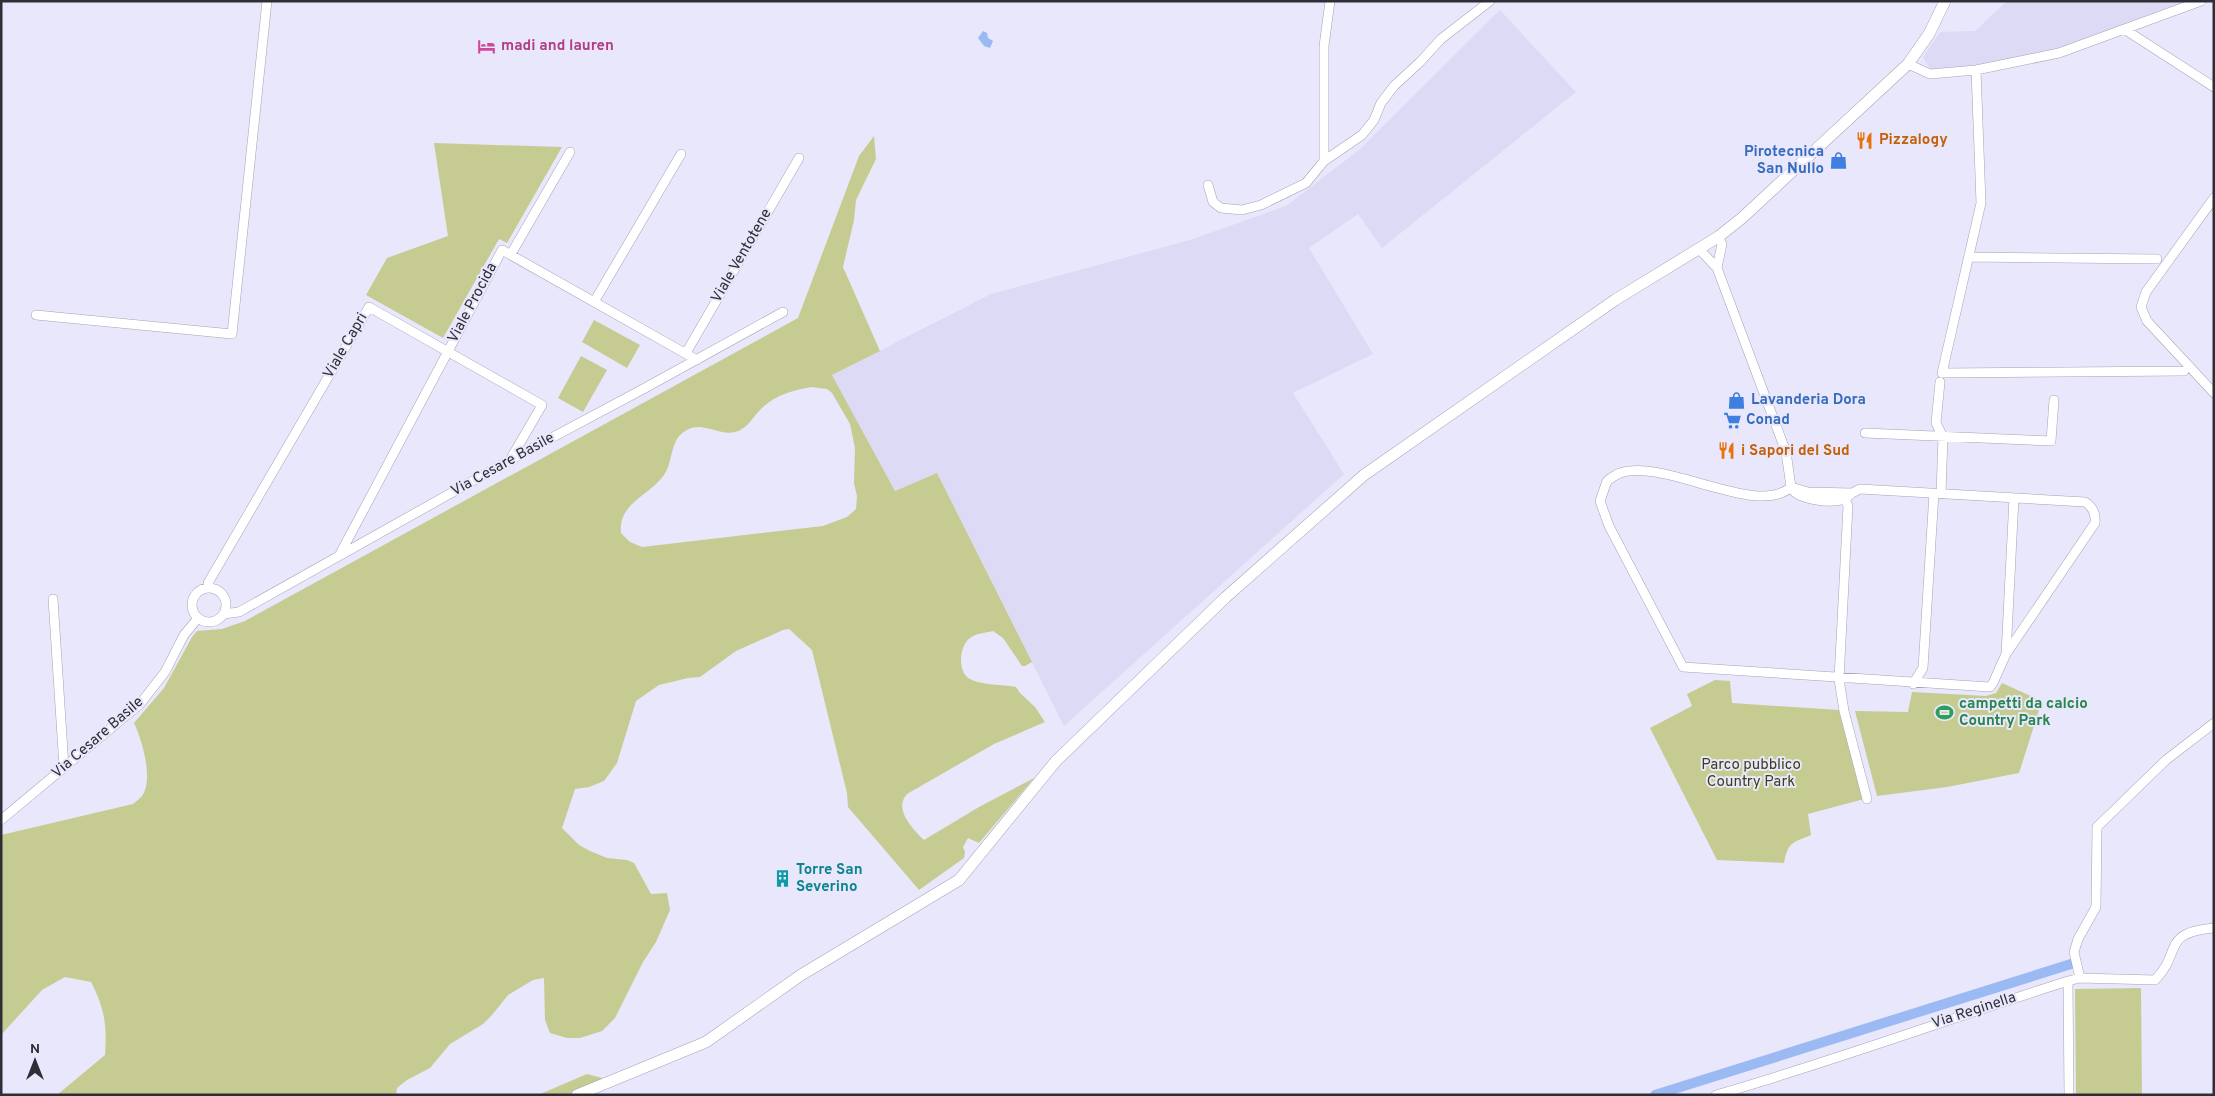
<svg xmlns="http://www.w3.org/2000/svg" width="2215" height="1096" font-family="Overpass,sans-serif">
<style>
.built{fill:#dcdaf5}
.green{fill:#c6cc91;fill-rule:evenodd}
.water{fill:#9bb9f3}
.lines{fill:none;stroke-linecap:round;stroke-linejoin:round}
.canal{stroke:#9bb9f3;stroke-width:10}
.minor-casing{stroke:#a4a3b5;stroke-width:10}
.tertiary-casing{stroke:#a4a3b5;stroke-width:12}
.minor{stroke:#fff;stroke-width:9}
.tertiary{stroke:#fff;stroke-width:11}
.labels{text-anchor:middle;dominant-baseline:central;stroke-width:4;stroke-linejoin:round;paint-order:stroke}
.hotel-label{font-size:15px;font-weight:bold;fill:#b23c85;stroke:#e9e7fb;text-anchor:start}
.food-label{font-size:15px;font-weight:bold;fill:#c56008;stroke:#e9e7fb;text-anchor:start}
.shop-label{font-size:15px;font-weight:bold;fill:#366cbe;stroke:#e9e7fb;text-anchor:start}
.street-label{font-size:15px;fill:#2f2e36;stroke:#e9e7fb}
.leisure-label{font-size:15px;font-weight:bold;fill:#27864d;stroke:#e9e7fb;text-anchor:start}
.park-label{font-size:15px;fill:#3d3f1a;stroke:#e9e7fb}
.culture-label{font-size:15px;font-weight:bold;fill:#0d838f;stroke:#e9e7fb;text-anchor:start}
</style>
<rect width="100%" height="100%" fill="#e9e7fb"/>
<path class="built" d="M 2007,1 L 2193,1 L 2059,50 L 1978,67 L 1931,71 L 1923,57 L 1940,32 L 1975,31 Z
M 1500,10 L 1576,92 L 1382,248 L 1358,214 L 1309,248 L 1373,354 L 1293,393 L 1344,474 L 1064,726 L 937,473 L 895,491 L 832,375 L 991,294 L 1190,240 L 1286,206 L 1359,150 Z"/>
<path class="green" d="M 874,136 L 876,159 L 856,200 L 854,220 L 843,267 L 880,351 L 832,375 L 895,491 L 937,473 L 1032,662 L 1025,666 L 1022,666 L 1003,638 L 993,631 C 985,633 977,633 970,638 C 959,646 957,672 970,679 C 983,686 1002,684 1016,687 L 1020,693 L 1035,707 L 1045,722 L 994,744 L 907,794 C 893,809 913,829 924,840 L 979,807 L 1034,778 L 979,843 L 968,838 L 963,847 L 965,852 L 964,858 L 919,890 L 848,807 L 847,793 L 812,650 L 789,629 L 783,630 L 736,651 L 700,677 L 688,678 L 659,685 L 636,701 L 617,763 L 604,781 L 589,787 L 575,789 L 562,828 L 579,845 L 590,851 L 607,858 L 627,860 L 634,863 L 651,894 L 667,893 L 670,910 L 656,942 L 643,962 L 615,1018 L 602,1031 L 580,1038 L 567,1038 L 550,1033 L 545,1020 L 544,978 L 533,980 L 508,995 L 492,1015 L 483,1024 L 450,1044 L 430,1068 L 407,1080 L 397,1088 L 396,1095 L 57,1095 L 105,1055 C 107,1026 105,1009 91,982 L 65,977 L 42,990 L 1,1035 L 1,835 L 133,804 C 136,801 140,799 142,796 C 154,779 142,740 134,723 L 164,688 L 192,637 L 197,631 L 222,629 L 245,621 L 798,318 L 859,156 ZM 811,387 L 827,389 L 832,393 L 850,424 L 855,448 L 854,483 L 857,496 L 856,509 L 847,517 L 823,526 L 642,547 L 630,542 L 621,533 C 618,503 648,497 664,475 C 674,461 669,439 687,430 C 703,421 718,436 735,432 C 748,429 753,416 763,407 C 778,394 791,391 811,387 Z
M 434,143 L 562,147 L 507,243 L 499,239 L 443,338 L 366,295 L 387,258 L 448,236 Z
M 594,320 L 640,345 L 627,368 L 582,342 Z
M 581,356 L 607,370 L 583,412 L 558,398 Z
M 1715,680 L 1730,681 L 1732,703 L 1839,710 L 1864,799 L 1808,814 L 1811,835 C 1792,843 1788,842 1784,863 L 1717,860 L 1650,728 L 1692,706 L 1687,694 Z
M 2002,683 L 2042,701 L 2019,773 L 1947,787 L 1877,796 L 1855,711 L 1908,712 L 1912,692 L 1986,696 L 1996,693 Z
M 2141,988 L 2142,1095 L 2076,1095 L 2075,989 Z
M 587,1074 L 606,1079 L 569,1095 L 538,1095 Z"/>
<path class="water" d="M 983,31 L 987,33 L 988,38 L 993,41 L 990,48 L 984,46 L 978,38 Z"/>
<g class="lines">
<path class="canal" d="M 1655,1095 L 2071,964"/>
<defs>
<path id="minor" d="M 2124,29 L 2214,87
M 1908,64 L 1930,74 L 1976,70 L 2059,53 L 2201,1
M 1976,70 L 1981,203 L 1942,373 L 2184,371
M 1324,161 L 1324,46 L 1330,1
M 1208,185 L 1213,202 L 1221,208 L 1242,210 L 1261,205 L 1306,183 L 1324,161 L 1362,135 L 1374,120 L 1381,103 L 1394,86 L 1420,62 L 1441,39 L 1490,1
M 2214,198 L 2146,292 L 2141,307 L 2147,321 L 2214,393
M 1699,249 L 1717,268 L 1786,452 L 1791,487 C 1757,518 1665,458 1620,473 C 1615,475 1611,478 1607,481 L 1600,501 L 1609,526 L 1683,667 L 1990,687 L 1993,683 L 2006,654 L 2095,523 C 2096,514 2093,507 2085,502 L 1860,489 L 1852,493
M 511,254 L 570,152
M 1970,257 L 2157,259
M 1717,268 L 1722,244 L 1718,237
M 594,302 L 681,154
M 36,315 L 232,334 L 267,1
M 686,353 L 799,158
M 1940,382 L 1936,423 L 1943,437 L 1941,493
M 1865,433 L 2051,441 L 2054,400
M 1791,487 L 1808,492 L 1852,493 C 1849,496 1846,499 1842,500 C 1831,503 1795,500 1791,487 Z
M 1845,499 L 1848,506 L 1839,679 L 1844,711 L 1867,799
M 340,554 L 502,250 L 697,360
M 208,588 L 208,583 L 369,307 L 542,405 L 510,460
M192 605a17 17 0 1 1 34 0a17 17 0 1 1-34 0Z
M 53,599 L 64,767
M 223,614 L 239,612 L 510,460 L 645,388 L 783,312
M 2006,654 L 2014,498
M 1913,684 L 1923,668 L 1934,493
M 1,820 L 140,704 L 165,672 L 184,635 L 198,618
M 2080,978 L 2074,952 L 2078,939 L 2096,907 L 2097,827 L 2166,760 L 2214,723
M 2068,981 L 2069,1095
M 1716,1095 C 1835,1061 1951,1018 2068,981 L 2080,978 L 2155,980 C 2183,952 2160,933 2214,928"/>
<path id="tertiary" d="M 577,1095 L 706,1042 L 801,975 L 959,880 L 1056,761 L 1226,597 L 1364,475 L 1615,300 L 1718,237 L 1742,218 L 1908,64 L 1929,34 L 1945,1"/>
</defs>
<use href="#minor" class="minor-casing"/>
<use href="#tertiary" class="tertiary-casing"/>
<use href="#minor" class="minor"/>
<use href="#tertiary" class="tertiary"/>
</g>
<defs>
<symbol id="hotel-bare" viewBox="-9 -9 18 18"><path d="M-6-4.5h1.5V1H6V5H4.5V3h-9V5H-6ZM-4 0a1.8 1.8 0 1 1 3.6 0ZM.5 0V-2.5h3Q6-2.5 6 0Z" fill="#d1479c" stroke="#e9e7fb" stroke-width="2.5" paint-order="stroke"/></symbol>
<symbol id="restaurant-bare" viewBox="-9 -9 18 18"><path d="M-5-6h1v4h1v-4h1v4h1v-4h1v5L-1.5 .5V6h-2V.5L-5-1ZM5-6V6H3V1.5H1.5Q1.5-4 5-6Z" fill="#e8710a" stroke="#e9e7fb" stroke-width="2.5" paint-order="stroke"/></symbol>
<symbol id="shop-bare" viewBox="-9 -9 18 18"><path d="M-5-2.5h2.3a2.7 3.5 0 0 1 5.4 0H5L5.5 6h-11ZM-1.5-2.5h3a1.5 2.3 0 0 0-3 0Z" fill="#3f7fe0" stroke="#e9e7fb" stroke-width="2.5" paint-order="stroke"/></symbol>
<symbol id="supermarket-bare" viewBox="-9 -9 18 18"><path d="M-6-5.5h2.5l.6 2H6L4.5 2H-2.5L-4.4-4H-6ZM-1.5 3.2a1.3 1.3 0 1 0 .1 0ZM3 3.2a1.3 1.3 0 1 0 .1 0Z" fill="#3f7fe0" stroke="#e9e7fb" stroke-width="2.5" paint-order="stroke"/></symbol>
<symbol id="stadium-bare" viewBox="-9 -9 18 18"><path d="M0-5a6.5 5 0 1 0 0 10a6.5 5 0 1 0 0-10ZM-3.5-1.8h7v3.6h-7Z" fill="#2e9e5b" stroke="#e9e7fb" stroke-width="2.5" paint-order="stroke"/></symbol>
<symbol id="building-bare" viewBox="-9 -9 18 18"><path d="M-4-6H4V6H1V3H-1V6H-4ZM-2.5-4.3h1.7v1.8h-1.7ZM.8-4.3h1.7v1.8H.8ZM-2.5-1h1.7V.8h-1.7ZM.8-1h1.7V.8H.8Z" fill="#0f9aa8" stroke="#e9e7fb" stroke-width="2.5" paint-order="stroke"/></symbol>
</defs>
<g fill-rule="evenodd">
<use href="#hotel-bare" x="474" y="34" width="25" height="25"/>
<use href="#restaurant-bare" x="1852" y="128" width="25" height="25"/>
<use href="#shop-bare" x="1826" y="148" width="25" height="25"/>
<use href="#shop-bare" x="1724" y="388" width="25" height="25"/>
<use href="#supermarket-bare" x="1720" y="408" width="25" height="25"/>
<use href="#restaurant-bare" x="1714" y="438" width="25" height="25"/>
<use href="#stadium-bare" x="1932" y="700" width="25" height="25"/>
<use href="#building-bare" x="770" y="866" width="25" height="25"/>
</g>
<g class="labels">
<g class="hotel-label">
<text x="501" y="46">madi and lauren</text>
</g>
<g class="food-label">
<text x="1879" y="140">Pizzalogy</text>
<text x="1741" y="451">i Sapori del Sud</text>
</g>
<g class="shop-label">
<text x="1824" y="152" text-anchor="end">Pirotecnica<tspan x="1824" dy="17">San Nullo</tspan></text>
<text x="1751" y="400">Lavanderia Dora</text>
<text x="1746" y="420">Conad</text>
</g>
<g class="street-label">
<text transform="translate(742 256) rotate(-60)">Viale Ventotene</text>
<text transform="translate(473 303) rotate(-62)">Viale Procida</text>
<text transform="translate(346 346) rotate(-60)">Viale Capri</text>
<text transform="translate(503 465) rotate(-29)">Via Cesare Basile</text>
<text transform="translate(98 738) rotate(-41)">Via Cesare Basile</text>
<text transform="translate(1974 1011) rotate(-18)">Via Reginella</text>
</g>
<g class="leisure-label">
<text x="1959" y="704">campetti da calcio<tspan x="1959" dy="17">Country Park</tspan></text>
</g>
<g class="park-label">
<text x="1751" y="765">Parco pubblico<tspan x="1751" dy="17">Country Park</tspan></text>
</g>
<g class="culture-label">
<text x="796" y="870">Torre San<tspan x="796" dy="17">Severino</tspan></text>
</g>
</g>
<rect width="2215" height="1096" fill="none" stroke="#2f2e36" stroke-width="5"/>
<g transform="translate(35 1061)" stroke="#e9e7fb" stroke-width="4" paint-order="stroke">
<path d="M0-4L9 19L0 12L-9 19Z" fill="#2f2e36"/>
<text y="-8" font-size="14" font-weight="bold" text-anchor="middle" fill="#2f2e36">N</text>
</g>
</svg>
